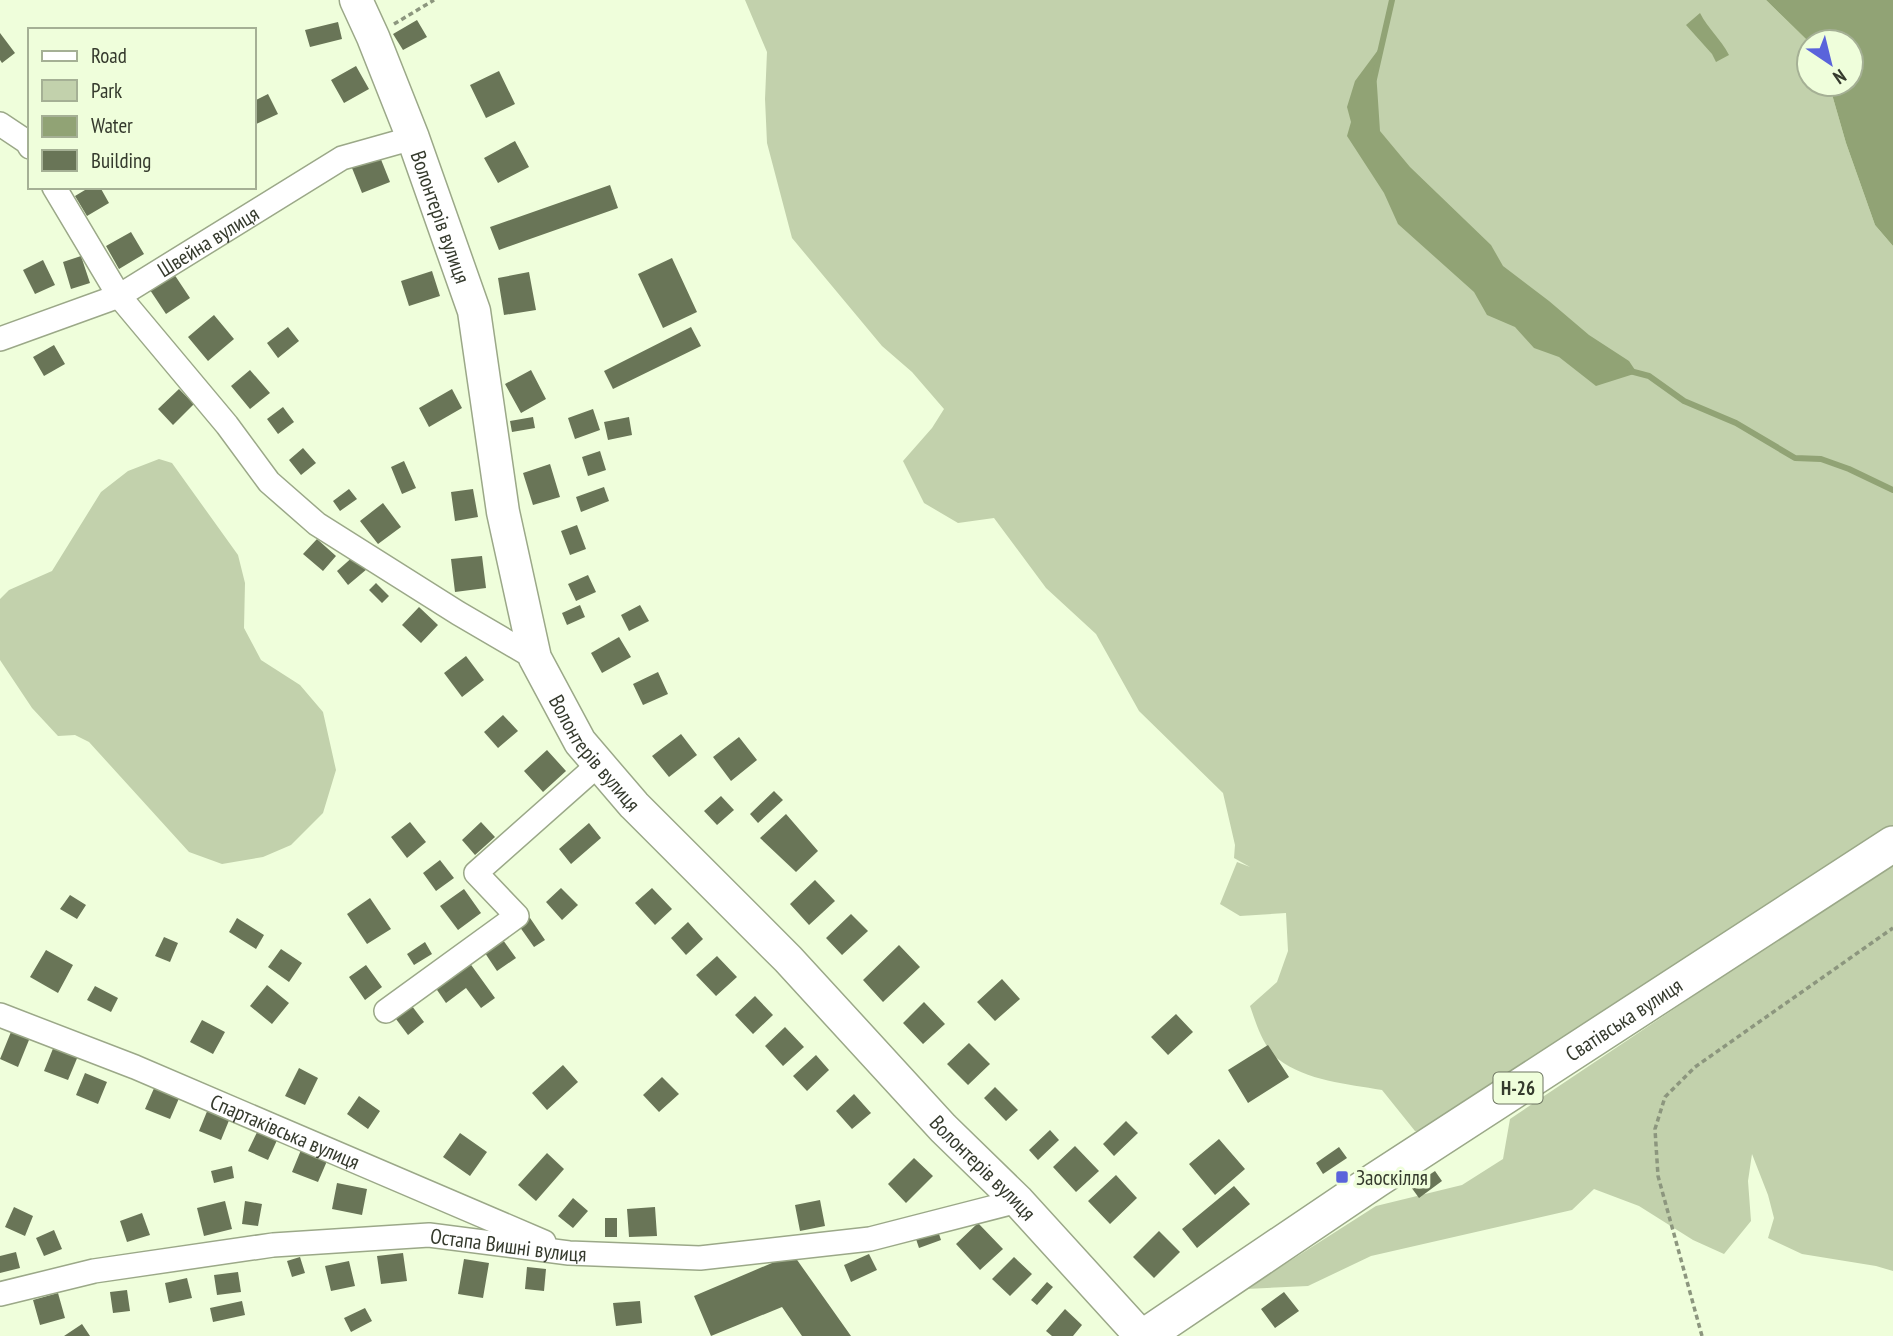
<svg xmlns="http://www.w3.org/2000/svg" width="1893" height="1336" font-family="'PT Sans Narrow',sans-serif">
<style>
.green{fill:#c2d1ac}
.water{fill:#91a375}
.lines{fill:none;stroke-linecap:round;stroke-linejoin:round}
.stream{stroke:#91a375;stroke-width:6}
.building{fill:#697557}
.street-casing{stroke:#9ba888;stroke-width:26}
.secondary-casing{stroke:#9ba888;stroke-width:35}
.primary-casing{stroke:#9ba888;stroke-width:38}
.path{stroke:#8c967e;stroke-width:3.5;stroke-dasharray:5 3.5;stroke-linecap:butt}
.street{stroke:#fff;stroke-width:23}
.secondary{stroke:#fff;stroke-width:32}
.primary{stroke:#fff;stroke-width:35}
.poi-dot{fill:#5a63db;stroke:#effedb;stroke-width:2.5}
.labels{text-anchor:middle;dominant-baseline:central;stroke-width:7;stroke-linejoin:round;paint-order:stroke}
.shield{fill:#effedb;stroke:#6d7561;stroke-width:2}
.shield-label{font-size:19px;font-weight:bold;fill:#353a2d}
.street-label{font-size:21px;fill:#353a2d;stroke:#effedb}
.poi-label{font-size:21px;fill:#353a2d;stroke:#effedb;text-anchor:start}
</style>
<rect width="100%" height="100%" fill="#effedb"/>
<path class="green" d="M 745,0 L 1766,0 L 1809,42 L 1809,84 L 1829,84 L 1846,143 L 1875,225 L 1893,246 L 1893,836 L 1447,1129 L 1415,1131 L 1382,1090 C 1347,1084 1307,1081 1278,1059 C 1263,1047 1256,1023 1250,1006 L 1277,982 L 1288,951 L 1286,913 L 1240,916 L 1220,904 L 1237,862 L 1250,867 L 1234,858 L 1235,845 L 1223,793 L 1139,711 L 1096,634 L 1046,588 L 994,518 L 958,523 L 924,503 L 903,461 L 932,428 L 944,409 L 912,372 L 882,346 L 792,238 L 767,143 L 765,99 L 767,52 Z
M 159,459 L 172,463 L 238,555 L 245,583 L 244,628 L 261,660 L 300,685 L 323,712 L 336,770 L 323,813 L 291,845 L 263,857 L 222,864 L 189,852 L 89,742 L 75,735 L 58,736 L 32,708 L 0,660 L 0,599 L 9,590 L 52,571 L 101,492 L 128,471 Z
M 1893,862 L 1893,1271 L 1876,1266 L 1802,1254 L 1768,1238 L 1774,1218 L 1768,1195 L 1752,1154 L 1748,1181 L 1751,1221 L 1724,1254 L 1693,1240 L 1639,1206 L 1594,1189 L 1572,1210 L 1371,1256 L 1308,1286 L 1246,1289 L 1376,1206 L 1462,1185 L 1503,1159 L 1510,1119 Z"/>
<path class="water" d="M 1766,0 L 1893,0 L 1893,246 L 1875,225 L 1846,143 L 1829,84 L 1851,84 L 1851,42 L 1809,42 Z
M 1700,13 C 1708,29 1721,39 1729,55 L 1716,62 L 1712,54 L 1686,25 Z
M 1381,46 L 1376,71 L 1380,131 L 1410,167 L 1491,245 L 1503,266 L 1549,301 L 1589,335 L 1629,361 L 1637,373 L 1596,386 L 1559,357 L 1534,348 L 1515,327 L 1487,315 L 1474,292 L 1398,224 L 1384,193 L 1347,136 L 1351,122 L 1347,107 L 1355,81 Z"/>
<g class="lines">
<path class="stream" d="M 1374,79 L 1392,0
M 1630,371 L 1649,376 L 1684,401 L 1736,423 L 1795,458 L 1821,459 L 1849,469 L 1893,490"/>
</g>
<path class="building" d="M 417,20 L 427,37 L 403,50 L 393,34 Z
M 338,22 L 342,39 L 310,47 L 305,30 Z
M 0,33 L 15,53 L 2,63 L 0,60 Z
M 356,66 L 369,89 L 344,103 L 331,80 Z
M 499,71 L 515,104 L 486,118 L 470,85 Z
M 268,94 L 278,114 L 254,125 L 254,101 Z
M 515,141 L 529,167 L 498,183 L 484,158 Z
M 380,157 L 390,182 L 362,193 L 352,168 Z
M 610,185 L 618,208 L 499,250 L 490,227 Z
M 90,187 L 100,187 L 109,203 L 87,216 L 75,196 Z
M 131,232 L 144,254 L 119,269 L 106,246 Z
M 81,256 L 90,283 L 71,289 L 63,262 Z
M 672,258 L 697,312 L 663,328 L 638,274 Z
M 43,260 L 55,285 L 35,294 L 23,270 Z
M 172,271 L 190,298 L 166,314 L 148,287 Z
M 432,271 L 440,296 L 409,306 L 401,281 Z
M 529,272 L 536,310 L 504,315 L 498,278 Z
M 214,315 L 234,339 L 208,361 L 188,337 Z
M 288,327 L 299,341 L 278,358 L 267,343 Z
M 691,327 L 701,346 L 613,389 L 604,371 Z
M 54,345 L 65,364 L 44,376 L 33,357 Z
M 250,370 L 270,393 L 250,409 L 231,386 Z
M 531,370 L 546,399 L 521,413 L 505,384 Z
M 179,389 L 194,404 L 173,425 L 158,409 Z
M 452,389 L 462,408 L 429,427 L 419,408 Z
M 283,407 L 294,422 L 278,434 L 267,419 Z
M 593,409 L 600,430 L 575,439 L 568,418 Z
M 533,417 L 535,428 L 512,432 L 510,421 Z
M 629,417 L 632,435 L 608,440 L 604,422 Z
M 303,448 L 316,463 L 301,475 L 289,460 Z
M 600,451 L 606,470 L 588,476 L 582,457 Z
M 404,461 L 416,488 L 402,494 L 391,467 Z
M 550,464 L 560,497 L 533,505 L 523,473 Z
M 604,487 L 609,501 L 581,512 L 576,497 Z
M 349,489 L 357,499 L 340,511 L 333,501 Z
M 473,489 L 478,517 L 455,521 L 451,492 Z
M 383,503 L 401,527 L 378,544 L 360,521 Z
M 577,525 L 586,549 L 570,555 L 561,531 Z
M 317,539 L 336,556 L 323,571 L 303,554 Z
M 355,555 L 367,569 L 348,585 L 337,571 Z
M 482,556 L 486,588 L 455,592 L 451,559 Z
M 588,575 L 596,592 L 576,601 L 568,584 Z
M 376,583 L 389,596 L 382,603 L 369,590 Z
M 580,605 L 585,617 L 567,625 L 562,613 Z
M 640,605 L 649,621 L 629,631 L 621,615 Z
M 419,607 L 438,625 L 421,643 L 402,625 Z
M 619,637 L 631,657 L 602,673 L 591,653 Z
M 466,656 L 484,680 L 462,697 L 444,673 Z
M 658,672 L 668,694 L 643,705 L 633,684 Z
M 503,715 L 518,731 L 498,748 L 484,732 Z
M 681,734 L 697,755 L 669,777 L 652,756 Z
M 739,737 L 757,760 L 731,781 L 713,757 Z
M 547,750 L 566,771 L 543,792 L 524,771 Z
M 774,791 L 783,800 L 758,823 L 750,814 Z
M 721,796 L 734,810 L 717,825 L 704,811 Z
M 786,814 L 818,851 L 796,872 L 760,838 Z
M 410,822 L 426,842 L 407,858 L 391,837 Z
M 481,822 L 495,837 L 475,855 L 462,840 Z
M 589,823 L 601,838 L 571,864 L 559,849 Z
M 440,860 L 454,878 L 436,891 L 423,873 Z
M 815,880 L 835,901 L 809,925 L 790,904 Z
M 561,888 L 578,905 L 562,920 L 546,902 Z
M 652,888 L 672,909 L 655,925 L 635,903 Z
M 464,889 L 481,913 L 458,930 L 440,906 Z
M 70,895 L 86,905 L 77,919 L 60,909 Z
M 370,898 L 391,929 L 367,944 L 347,914 Z
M 851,914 L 868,931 L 842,955 L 826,938 Z
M 528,915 L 545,940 L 534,947 L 517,923 Z
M 237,918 L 264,935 L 256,949 L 229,932 Z
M 688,922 L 703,939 L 686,955 L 671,938 Z
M 164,937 L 178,943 L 170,962 L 155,956 Z
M 503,940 L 516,958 L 497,971 L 485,953 Z
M 425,942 L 432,954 L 414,965 L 407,954 Z
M 899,945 L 920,967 L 883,1002 L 863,980 Z
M 281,949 L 302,963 L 289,982 L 268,967 Z
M 46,950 L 73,965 L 58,993 L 30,977 Z
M 717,956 L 737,977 L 716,996 L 696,975 Z
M 469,962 L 495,998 L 481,1008 L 466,988 L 446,1003 L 435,987 Z
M 366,965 L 382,987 L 365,1000 L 349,977 Z
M 1002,979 L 1020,999 L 995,1021 L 977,1002 Z
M 267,985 L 289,1003 L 272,1024 L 250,1006 Z
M 95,986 L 118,998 L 111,1012 L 87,1000 Z
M 755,996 L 773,1015 L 753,1034 L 735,1015 Z
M 409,1002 L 424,1022 L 408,1035 L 393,1015 Z
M 924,1002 L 945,1024 L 923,1044 L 903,1023 Z
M 1176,1014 L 1193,1032 L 1168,1055 L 1151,1037 Z
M 202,1020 L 225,1032 L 213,1054 L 190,1042 Z
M 13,1027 L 31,1035 L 18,1067 L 0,1059 Z
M 785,1027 L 804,1047 L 783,1066 L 765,1046 Z
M 969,1043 L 990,1064 L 968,1085 L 947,1064 Z
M 1268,1045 L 1289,1077 L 1248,1103 L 1228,1070 Z
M 54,1046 L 78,1056 L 68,1080 L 44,1071 Z
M 816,1055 L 829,1070 L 807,1091 L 793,1076 Z
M 563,1065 L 578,1082 L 547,1110 L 532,1093 Z
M 299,1068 L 318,1078 L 305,1105 L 285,1096 Z
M 85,1073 L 107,1082 L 98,1104 L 76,1095 Z
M 662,1077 L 679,1094 L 659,1112 L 643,1095 Z
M 155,1086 L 180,1096 L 170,1119 L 145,1109 Z
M 995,1087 L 1018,1110 L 1006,1121 L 984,1098 Z
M 854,1094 L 871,1113 L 852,1129 L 836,1111 Z
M 359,1096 L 380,1111 L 368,1129 L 347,1114 Z
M 208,1109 L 230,1118 L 221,1140 L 199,1131 Z
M 1126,1121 L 1138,1133 L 1114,1156 L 1103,1144 Z
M 259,1128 L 278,1138 L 268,1160 L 248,1151 Z
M 1050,1130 L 1059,1140 L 1038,1160 L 1029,1150 Z
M 460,1133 L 487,1152 L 470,1176 L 443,1157 Z
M 1219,1139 L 1245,1169 L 1215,1195 L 1189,1164 Z
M 1075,1146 L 1099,1171 L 1076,1192 L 1053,1167 Z
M 1339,1147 L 1347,1158 L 1323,1174 L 1316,1163 Z
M 301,1150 L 327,1161 L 318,1182 L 292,1172 Z
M 547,1153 L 564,1169 L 536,1201 L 518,1185 Z
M 914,1158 L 933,1176 L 906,1203 L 888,1184 Z
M 232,1166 L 234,1178 L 214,1183 L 211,1171 Z
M 1435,1171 L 1442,1181 L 1419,1198 L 1411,1187 Z
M 1116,1175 L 1137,1198 L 1110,1224 L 1088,1201 Z
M 337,1183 L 367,1189 L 362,1215 L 332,1209 Z
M 1234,1186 L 1250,1204 L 1197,1248 L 1182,1229 Z
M 573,1198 L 588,1211 L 573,1228 L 558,1216 Z
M 820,1200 L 825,1226 L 800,1231 L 795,1205 Z
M 225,1201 L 232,1229 L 204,1236 L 197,1208 Z
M 245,1201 L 262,1204 L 258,1226 L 242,1224 Z
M 14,1207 L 33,1216 L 25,1236 L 5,1227 Z
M 655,1207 L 657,1236 L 629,1237 L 627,1209 Z
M 142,1213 L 150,1235 L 127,1242 L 120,1221 Z
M 605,1218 L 617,1218 L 617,1237 L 605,1237 Z
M 978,1223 L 1003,1249 L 980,1270 L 956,1244 Z
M 54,1230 L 62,1249 L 44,1256 L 36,1238 Z
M 938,1231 L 941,1240 L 919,1248 L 916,1239 Z
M 1159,1231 L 1180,1252 L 1154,1278 L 1133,1257 Z
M 16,1252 L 20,1268 L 0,1273 L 0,1256 Z
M 403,1253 L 407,1281 L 381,1284 L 377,1256 Z
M 869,1254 L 877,1270 L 851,1282 L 844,1265 Z
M 300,1257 L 305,1273 L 292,1277 L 287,1261 Z
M 795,1257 L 851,1336 L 802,1336 L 782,1307 L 711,1336 L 694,1296 L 779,1260 Z
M 1014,1257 L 1032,1274 L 1010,1296 L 992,1279 Z
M 464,1259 L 489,1263 L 483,1298 L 458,1294 Z
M 349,1261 L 355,1286 L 331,1291 L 325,1266 Z
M 527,1267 L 546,1269 L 544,1291 L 525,1289 Z
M 238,1272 L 241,1292 L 217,1295 L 214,1275 Z
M 187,1278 L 192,1298 L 169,1303 L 165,1283 Z
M 1047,1282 L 1053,1287 L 1037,1305 L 1031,1300 Z
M 127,1290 L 130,1311 L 113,1313 L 110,1292 Z
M 1284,1292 L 1299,1311 L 1275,1328 L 1261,1309 Z
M 58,1293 L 65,1318 L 40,1325 L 33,1300 Z
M 242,1301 L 245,1315 L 213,1322 L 210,1308 Z
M 640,1301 L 642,1323 L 616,1326 L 613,1303 Z
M 365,1308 L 372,1321 L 351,1332 L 344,1318 Z
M 1065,1309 L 1082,1325 L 1073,1336 L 1052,1336 L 1046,1331 Z
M 82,1324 L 90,1336 L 64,1336 Z"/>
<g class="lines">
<defs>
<g id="street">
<path d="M 0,124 L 27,142 L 30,147"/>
<path d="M 54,187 L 119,296 L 227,425 L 269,482 L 317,524 L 458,613 L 535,658"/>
<path id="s1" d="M 0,339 L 119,296 L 342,158 L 413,138"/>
<path d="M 386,1011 L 517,916 L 476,873 L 599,764"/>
<path id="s2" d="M 0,1015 L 135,1067 L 544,1242"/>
<path id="s3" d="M 0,1294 L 94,1271 L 273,1245 L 429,1235 L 569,1253 L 700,1258 L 870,1239 L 1018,1201"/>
</g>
<g id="secondary">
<path id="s4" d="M 356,0 L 373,37 L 413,138 L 474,311 L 503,512 L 535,658 L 580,742 L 634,805 L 788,959 L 943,1128 L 1018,1201 L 1141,1336"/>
</g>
<g id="primary">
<path id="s5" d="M 1145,1336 L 1376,1180 L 1893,844"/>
</g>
</defs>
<use href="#street" class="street-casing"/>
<use href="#secondary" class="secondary-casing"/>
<use href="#primary" class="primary-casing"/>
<path class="path" d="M 394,24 L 434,0
M 1702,1336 L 1658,1176 L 1655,1129 L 1665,1097 L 1695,1067 L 1893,928"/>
<use href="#street" class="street"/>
<use href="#secondary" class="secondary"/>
<use href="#primary" class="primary"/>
</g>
<rect class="poi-dot" x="1335" y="1170" width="14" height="14" rx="3.5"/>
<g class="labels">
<rect class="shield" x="1493.5" y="1072.5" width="49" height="31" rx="5"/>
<g class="shield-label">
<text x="1518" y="1088">Н-26</text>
</g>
<g class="street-label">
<text stroke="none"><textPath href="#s4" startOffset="233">Волонтерів вулиця</textPath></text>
<text stroke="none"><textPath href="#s1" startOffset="231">Швейна вулиця</textPath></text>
<text stroke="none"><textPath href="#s4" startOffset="798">Волонтерів вулиця</textPath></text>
<text stroke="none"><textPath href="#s5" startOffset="574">Сватівська вулиця</textPath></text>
<text stroke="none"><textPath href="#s2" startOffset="308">Спартаківська вулиця</textPath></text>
<text stroke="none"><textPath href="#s4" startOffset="1367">Волонтерів вулиця</textPath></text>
<text stroke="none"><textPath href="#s3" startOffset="514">Остапа Вишні вулиця</textPath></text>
</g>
<g class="poi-label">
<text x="1356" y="1177">Заоскілля</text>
</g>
</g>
<rect x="28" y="28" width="228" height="161" fill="#effedb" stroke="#a5b095" stroke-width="2"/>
<rect x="42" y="51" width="35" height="10" fill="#ffffff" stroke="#a5b095" stroke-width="2"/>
<text x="91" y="63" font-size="21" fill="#353a2d">Road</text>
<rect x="42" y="80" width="35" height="21" fill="#c2d1ac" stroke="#a5b095" stroke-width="2"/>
<text x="91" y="98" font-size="21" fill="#353a2d">Park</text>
<rect x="42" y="116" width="35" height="21" fill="#91a375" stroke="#a5b095" stroke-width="2"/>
<text x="91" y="133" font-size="21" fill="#353a2d">Water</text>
<rect x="42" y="150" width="35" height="21" fill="#697557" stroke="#a5b095" stroke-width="2"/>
<text x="91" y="168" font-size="21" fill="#353a2d">Building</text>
<g transform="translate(1830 63) rotate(145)"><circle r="33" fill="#effedb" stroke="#a5b095" stroke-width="2"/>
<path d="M0-5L12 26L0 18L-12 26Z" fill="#5a63db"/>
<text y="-10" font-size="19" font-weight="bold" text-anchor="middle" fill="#353a2d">N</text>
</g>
</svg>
